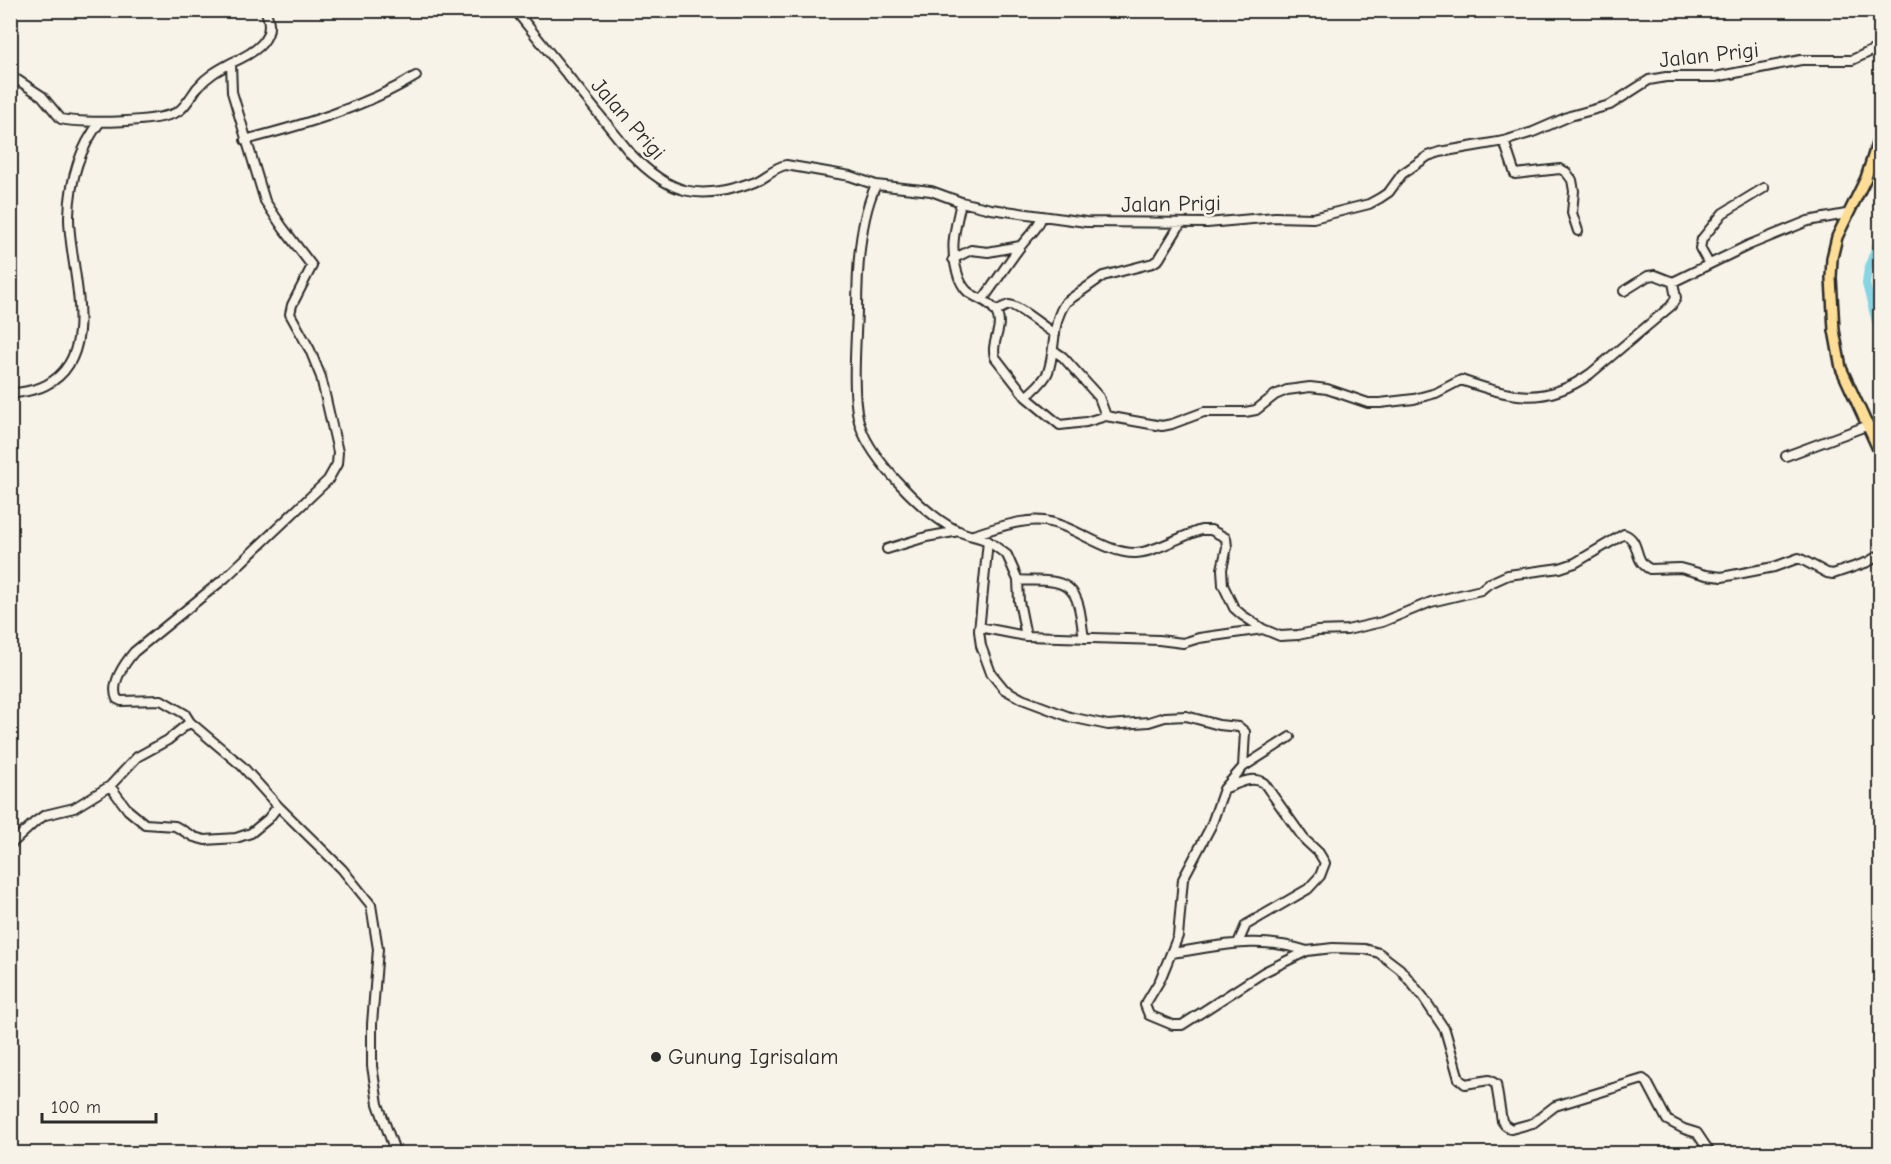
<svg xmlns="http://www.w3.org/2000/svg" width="1891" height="1164" font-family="'Comic Neue',sans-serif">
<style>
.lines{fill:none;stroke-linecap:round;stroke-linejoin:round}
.canal{stroke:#86d4e4;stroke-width:8}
.minor-casing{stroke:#2b2b2b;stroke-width:12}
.major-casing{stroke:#2b2b2b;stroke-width:14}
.minor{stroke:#f7f3e8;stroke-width:8}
.major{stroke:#fedd96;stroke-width:9}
.poi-dot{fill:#2b2b2b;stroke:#f7f3e8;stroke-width:2}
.labels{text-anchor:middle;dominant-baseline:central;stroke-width:5;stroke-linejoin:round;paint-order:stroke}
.street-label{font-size:22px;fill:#2b2b2b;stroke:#f7f3e8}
.poi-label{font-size:22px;fill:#2b2b2b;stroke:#f7f3e8;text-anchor:start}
</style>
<rect width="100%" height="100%" fill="#f7f3e8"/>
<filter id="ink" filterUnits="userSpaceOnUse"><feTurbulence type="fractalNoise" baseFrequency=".0167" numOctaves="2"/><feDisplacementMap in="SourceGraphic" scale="12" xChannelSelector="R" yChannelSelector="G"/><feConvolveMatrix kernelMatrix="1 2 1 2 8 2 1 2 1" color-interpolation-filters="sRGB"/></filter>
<g filter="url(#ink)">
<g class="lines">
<path class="canal" d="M 1880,235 L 1868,268 L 1866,284 L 1880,337"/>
<defs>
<path id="minor" d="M 515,10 L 631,154 C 669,194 699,202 753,182 C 765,178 772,168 786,165 L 850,176 L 876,185 L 931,191 L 961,202 L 991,209 L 1086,222 L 1207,223 L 1275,217 L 1313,218 L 1369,204 L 1380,198 L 1389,192 L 1402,174 L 1428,156 L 1440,152 L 1504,141 L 1533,132 L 1570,116 L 1610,105 L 1649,80 L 1666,77 L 1715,77 L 1801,60 L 1852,60 L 1880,47
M 10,75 L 42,96 L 61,119 C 81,124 165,123 180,110 C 187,104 192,95 197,88 C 207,76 218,70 231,63
M 245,140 C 303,125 365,107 416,76
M 1504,141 L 1515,174 L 1560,169 L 1566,172 L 1572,180 L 1574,191 L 1572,213 L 1578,231
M 876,185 C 859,220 857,272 857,311 C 856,342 851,397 860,425 C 871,460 925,515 958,531 C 967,535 978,537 988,541 L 979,631 L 981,646 L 991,673 L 1004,689 L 1022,699 L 1070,717 L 1108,725 L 1149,722 L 1165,717 L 1186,716 L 1219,725 L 1239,727 L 1245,732 L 1243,767 L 1224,789 L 1211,826 L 1183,879 L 1178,936 L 1160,980 L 1145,1005 L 1149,1015 L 1173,1025 L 1182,1025 L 1264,972 L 1307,951 L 1333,948 L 1365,949 L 1379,953 L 1400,969 L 1423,997 L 1445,1030 L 1459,1079 L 1465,1084 L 1489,1080 L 1496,1084 L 1502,1121 L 1505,1125 L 1511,1129 L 1533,1123 L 1555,1106 L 1643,1079 L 1647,1082 L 1667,1120 L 1684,1129 L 1697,1133 L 1711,1154
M 961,202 C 955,230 949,247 958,275 C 960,281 962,286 967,291 C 976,299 989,300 996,312 C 1005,327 990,342 995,357 L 1026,397 L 1060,425 L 1086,422 L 1106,416 L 1162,426 L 1172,424 L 1204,412 L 1245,412 L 1256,410 L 1275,395 L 1287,390 L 1310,387 L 1327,389 L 1368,403 L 1380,403 L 1414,399 L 1436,393 L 1461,380 C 1511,397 1544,407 1590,374 L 1671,306 L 1676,298 L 1673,282 L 1749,245 L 1808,221 L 1846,214
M 953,259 L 971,250 L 988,252 L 1020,246
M 1709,264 L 1700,248 L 1702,239 L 1723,213 L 1764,188
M 1624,291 L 1648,276 L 1655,275 L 1673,282
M 983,299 C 996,282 1007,264 1020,247 C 1028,236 1038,229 1042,216
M 996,311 C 1000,309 1005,306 1009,305 C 1016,304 1046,329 1055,334
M 1053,350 L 1063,357 L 1099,397 L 1106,416
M 10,394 C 22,392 35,391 46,385 C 105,355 68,266 69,216 C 70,181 78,150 100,122
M 1026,397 C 1033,390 1044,382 1048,372 C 1056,350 1051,322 1066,302 L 1103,276 L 1153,263 L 1159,259 L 1181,223
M 1786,456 L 1869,425
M 973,535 C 997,528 1029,515 1054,523 C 1080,530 1109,554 1136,553 C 1155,552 1181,536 1201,530 L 1211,530 L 1226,538 L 1227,547 L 1222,569 L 1223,585 L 1234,608 L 1242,615 L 1263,629 L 1280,636 L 1298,635 L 1317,631 L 1347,630 L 1382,622 L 1431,602 L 1481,590 L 1488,584 L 1508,575 L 1560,568 L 1575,563 L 1624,534 C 1642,541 1632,561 1650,569 L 1680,568 L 1706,575 L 1722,577 L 1774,567 L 1799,558 L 1827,573 L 1833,574 L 1868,562 L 1880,555
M 988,541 L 1007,555 L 1018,580 L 1019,601 L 1026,636 L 1159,640 L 1183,643 L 1199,638 L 1263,629
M 887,549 L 926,537 L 959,531
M 1018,580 C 1028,581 1037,580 1047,581 C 1082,583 1079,610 1084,638
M 979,627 L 1026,636
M 190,722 L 242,766 L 278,806 L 342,869 L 371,905 L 378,949 L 372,1024 L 372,1066 L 378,1104 L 396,1154
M 1243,767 L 1290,737
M 110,786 L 128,810 L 145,824 L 175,826 L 194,837 L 205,840 L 236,838 L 251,833 L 268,819 L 278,806
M 1226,788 C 1238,784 1252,775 1264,783 L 1304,839 L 1319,853 L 1325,863 L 1320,876 L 1308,889 L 1246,925 L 1238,943
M 10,845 L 35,822 L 45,815 L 74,808 L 110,786 L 137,757 L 168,740 L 190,722 L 185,714 L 161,700 L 121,701 L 117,699 C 110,684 124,664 134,652 L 225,578 L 328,480 L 337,464 L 338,452 L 321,377 L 310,350 L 290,314 L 292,305 L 312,266 L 283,228 L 265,201 L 232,92 L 231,63 C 254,53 279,39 265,10
M 1172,953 C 1221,946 1259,935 1307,951"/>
<path id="major" d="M 1880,134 L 1866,178 L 1837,237 L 1832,258 L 1831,278 L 1834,330 L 1841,368 L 1880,453"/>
</defs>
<use href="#minor" class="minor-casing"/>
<use href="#major" class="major-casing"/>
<use href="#minor" class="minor"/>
<use href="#major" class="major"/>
</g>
</g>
<circle class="poi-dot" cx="656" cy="1057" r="6"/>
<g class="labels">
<g class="street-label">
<text transform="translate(1709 55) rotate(-6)">Jalan Prigi</text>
<text transform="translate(628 119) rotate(49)">Jalan Prigi</text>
<text transform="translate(1171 204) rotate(-1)">Jalan Prigi</text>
</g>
<g class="poi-label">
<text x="668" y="1057">Gunung Igrisalam</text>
</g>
</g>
<rect width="1891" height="1164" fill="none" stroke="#f7f3e8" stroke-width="36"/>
<rect x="18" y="18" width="1855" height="1128" fill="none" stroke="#2b2b2b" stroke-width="2" filter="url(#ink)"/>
<path d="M42 1113v9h114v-9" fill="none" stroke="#2b2b2b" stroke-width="3"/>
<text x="51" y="1113" font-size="18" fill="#2b2b2b" stroke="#f7f3e8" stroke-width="4.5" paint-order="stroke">100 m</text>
</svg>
